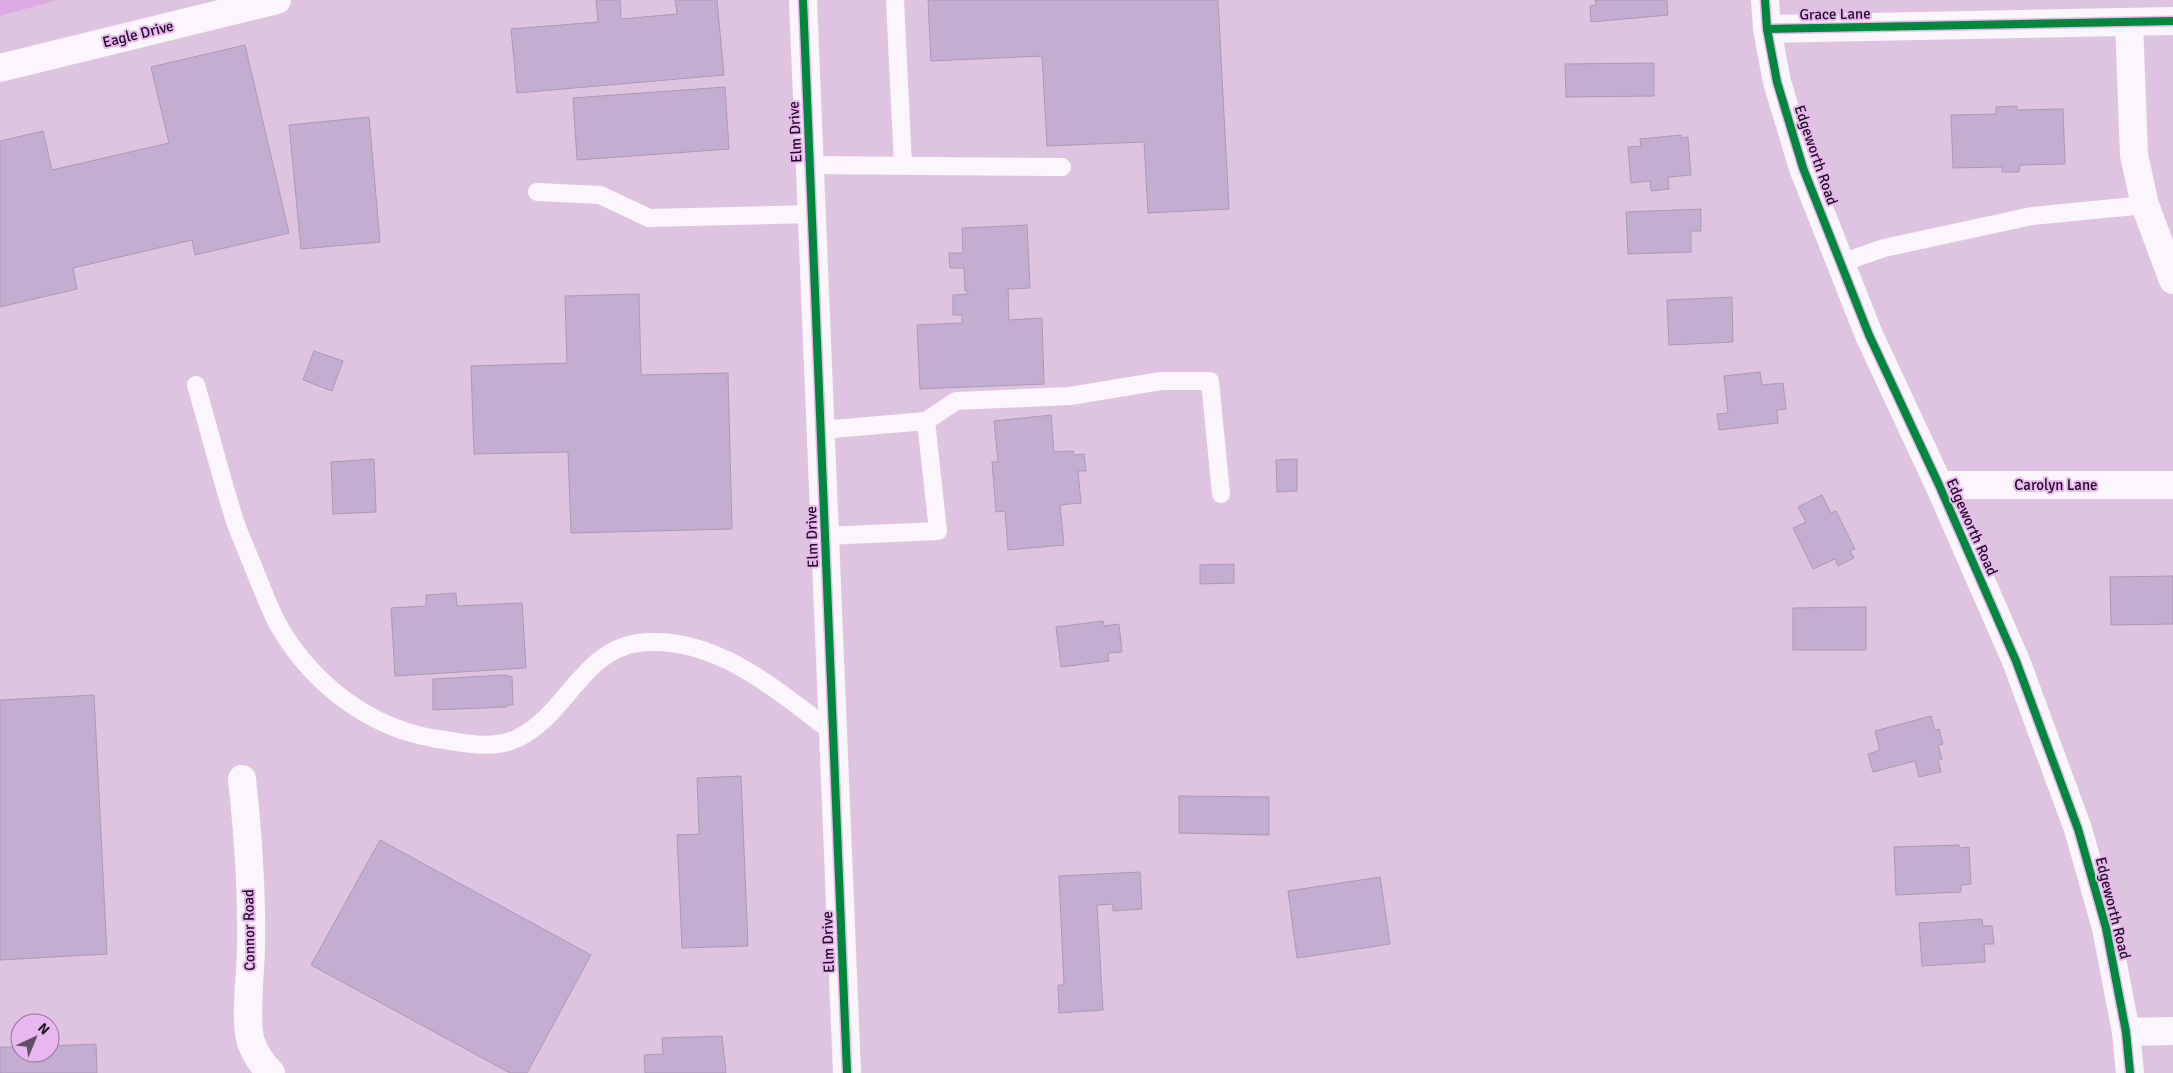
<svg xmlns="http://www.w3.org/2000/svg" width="2173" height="1073" font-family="Signika,sans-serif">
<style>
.green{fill:#dcabe1}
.building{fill:#c3aed1;stroke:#ab9ab3}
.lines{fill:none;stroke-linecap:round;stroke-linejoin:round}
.lane{stroke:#faf6fb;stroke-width:18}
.street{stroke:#faf6fb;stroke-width:28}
.secondary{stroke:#faf6fb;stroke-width:28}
.cycleway-casing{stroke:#e9b7ef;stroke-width:11}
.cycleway{stroke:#00873e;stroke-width:8}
.labels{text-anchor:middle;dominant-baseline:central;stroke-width:4;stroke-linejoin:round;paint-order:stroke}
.street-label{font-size:15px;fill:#200e23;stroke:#e9b7ef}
</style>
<rect width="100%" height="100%" fill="#dfc4e2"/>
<path class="green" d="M 0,0 L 57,0 L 0,16 Z"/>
<path class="building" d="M 596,0 L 620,0 L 621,19 L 677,14 L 675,0 L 717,0 L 724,75 L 517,93 L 511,29 L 598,22 Z
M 928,0 L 1218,0 L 1229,209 L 1148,213 L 1144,142 L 1047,146 L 1042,56 L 931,61 Z
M 1595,0 L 1667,0 L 1668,15 L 1591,22 L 1590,6 L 1596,5 Z
M 245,45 L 289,233 L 195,255 L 192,240 L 73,268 L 77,289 L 0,307 L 0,141 L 43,131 L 52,170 L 169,143 L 151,67 Z
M 1654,63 L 1654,96 L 1566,97 L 1565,64 Z
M 725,87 L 729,149 L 577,160 L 573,98 Z
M 2017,106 L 2017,110 L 2063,109 L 2065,164 L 2020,165 L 2019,172 L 2002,172 L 2002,167 L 1953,168 L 1951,115 L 1996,114 L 1996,107 Z
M 369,117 L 380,242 L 301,249 L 289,125 Z
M 1681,135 L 1681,138 L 1688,137 L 1691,175 L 1668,177 L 1669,189 L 1651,191 L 1650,181 L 1631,183 L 1628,147 L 1641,146 L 1640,139 Z
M 1701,209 L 1701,231 L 1691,231 L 1691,252 L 1628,254 L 1626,212 Z
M 1027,225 L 1030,288 L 1008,289 L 1009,320 L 1042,318 L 1044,384 L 920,389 L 917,325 L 962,323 L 962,315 L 953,315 L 953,295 L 968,294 L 968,291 L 965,291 L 964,268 L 950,268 L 949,253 L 963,253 L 962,228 Z
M 639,294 L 641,375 L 728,373 L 732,529 L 571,533 L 568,452 L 474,454 L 471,366 L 567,363 L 565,296 Z
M 1732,297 L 1733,342 L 1669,345 L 1667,300 Z
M 314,351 L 343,361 L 332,391 L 303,380 Z
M 1760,372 L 1762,385 L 1783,383 L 1786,409 L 1777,410 L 1778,423 L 1719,430 L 1717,414 L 1728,413 L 1724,376 Z
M 1051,415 L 1054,452 L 1073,451 L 1074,455 L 1084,454 L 1086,471 L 1078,471 L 1081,503 L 1060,505 L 1064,545 L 1008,550 L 1005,511 L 996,512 L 992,462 L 998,462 L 994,421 Z
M 374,459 L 376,512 L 333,514 L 331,462 Z
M 1297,459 L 1297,491 L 1277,492 L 1276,460 Z
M 1822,495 L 1831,513 L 1836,511 L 1855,549 L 1850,551 L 1854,558 L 1838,566 L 1835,559 L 1813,569 L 1793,528 L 1806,522 L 1798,507 Z
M 1234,564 L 1234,583 L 1200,584 L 1200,565 Z
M 2173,576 L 2173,624 L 2111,625 L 2110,577 Z
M 456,593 L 457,606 L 522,603 L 526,668 L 395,676 L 391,608 L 426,606 L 426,595 Z
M 1866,607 L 1866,650 L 1793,650 L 1793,608 Z
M 1103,621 L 1104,626 L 1119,624 L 1122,652 L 1108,653 L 1109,661 L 1061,667 L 1056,627 Z
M 505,675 L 512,677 L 513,705 L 507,705 L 507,707 L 433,710 L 433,679 Z
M 94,695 L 107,954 L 0,960 L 0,700 Z
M 1931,716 L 1935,730 L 1939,729 L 1943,744 L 1938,745 L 1942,759 L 1938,760 L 1941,772 L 1919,777 L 1915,761 L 1873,772 L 1868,754 L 1880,750 L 1875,731 Z
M 741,776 L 748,946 L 682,948 L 677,835 L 699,834 L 697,778 Z
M 1179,796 L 1269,797 L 1269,835 L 1179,833 Z
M 380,840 L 591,955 L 527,1073 L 510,1073 L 311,965 Z
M 1959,845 L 1960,848 L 1969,847 L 1971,884 L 1961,885 L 1961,892 L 1896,895 L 1894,847 Z
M 1140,872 L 1142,909 L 1113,911 L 1113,904 L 1097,905 L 1103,1010 L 1059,1013 L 1058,985 L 1064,985 L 1059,876 Z
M 1380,877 L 1390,944 L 1297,958 L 1288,891 Z
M 1982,919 L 1983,926 L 1992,926 L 1994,944 L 1984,944 L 1985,962 L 1922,966 L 1919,923 Z
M 722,1036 L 726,1073 L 645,1073 L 644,1055 L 663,1054 L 662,1038 Z
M 96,1044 L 97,1073 L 0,1073 L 0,1047 L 20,1047 L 20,1053 L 50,1053 L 50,1046 Z"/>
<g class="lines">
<path class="lane" d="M 895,0 L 903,165
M 810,165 L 1062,167
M 537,192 L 600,195 L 649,218 L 812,214
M 1841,263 L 1884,248 L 2032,216 L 2145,205
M 196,385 C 209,429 220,474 234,518 C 240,537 249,555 256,574 C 264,592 270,611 280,628 C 313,684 369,727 432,738 C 460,742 492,751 518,738 C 565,716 583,650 638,643 C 714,633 778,692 834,733
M 926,421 L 956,401 L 1070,396 L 1161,381 L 1210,381 L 1221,494
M 821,430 L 926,421 L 938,531 L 825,536"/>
<path class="street" d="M 1765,0 L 1767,29 L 1777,82 L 1803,168 L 1869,335 L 1939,485 L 2016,661 L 2078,829 L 2106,928 L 2126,1032 L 2130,1073
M 2129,22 L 2134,155 L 2145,205 L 2173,280
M 1767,29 L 2173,21
M 0,68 L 277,0
M 1939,485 L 2173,485
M 242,779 C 248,834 252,891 251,947 C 251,971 244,1021 251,1042 C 255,1054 262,1064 271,1073
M 2126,1032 L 2173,1031"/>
<path class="secondary" d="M 803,0 L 847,1073"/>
<defs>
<path id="cycleway" d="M 803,0 L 847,1073
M 1765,0 L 1767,29 L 1777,82 L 1803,168 L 1869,335 L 1939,485 L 2016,661 L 2078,829 L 2106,928 L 2126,1032 L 2130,1073
M 1767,29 L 2173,21"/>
</defs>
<use href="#cycleway" class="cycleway-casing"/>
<use href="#cycleway" class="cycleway"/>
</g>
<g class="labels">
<g class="street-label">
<text transform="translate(1835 14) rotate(-1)">Grace Lane</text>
<text transform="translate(138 34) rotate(-14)">Eagle Drive</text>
<text transform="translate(795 132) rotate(-93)">Elm Drive</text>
<text transform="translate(1816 155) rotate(71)">Edgeworth Road</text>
<text x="2056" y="485">Carolyn Lane</text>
<text transform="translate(1972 527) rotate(66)">Edgeworth Road</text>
<text transform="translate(812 537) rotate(-92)">Elm Drive</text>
<text transform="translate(2113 908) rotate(76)">Edgeworth Road</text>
<text transform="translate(249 930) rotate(-91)">Connor Road</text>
<text transform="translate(828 942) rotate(-92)">Elm Drive</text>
</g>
</g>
<g transform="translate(35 1038) rotate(44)"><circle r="24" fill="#e9b7ef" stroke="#99739d"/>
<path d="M0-4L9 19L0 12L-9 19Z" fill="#634e66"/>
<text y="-8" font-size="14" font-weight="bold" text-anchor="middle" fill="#200e23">N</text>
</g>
</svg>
